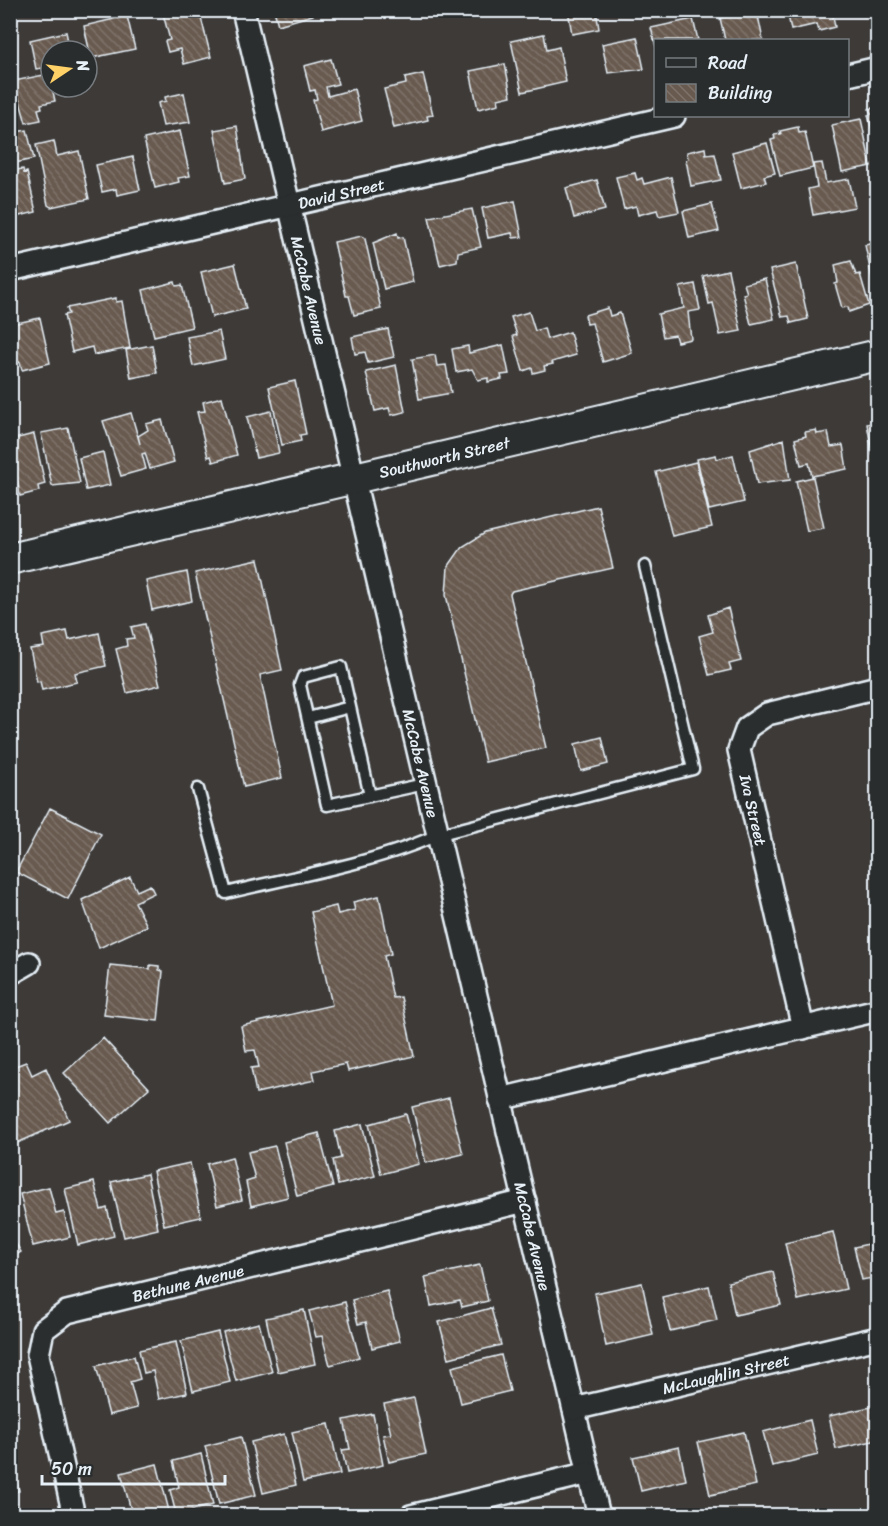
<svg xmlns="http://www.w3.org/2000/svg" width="888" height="1526" font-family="Sriracha,sans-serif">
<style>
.building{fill:url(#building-back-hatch);stroke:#e8f1f8;stroke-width:1.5}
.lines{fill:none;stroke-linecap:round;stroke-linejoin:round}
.lane-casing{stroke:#e8f1f8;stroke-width:15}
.street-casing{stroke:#e8f1f8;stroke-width:26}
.secondary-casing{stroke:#e8f1f8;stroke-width:34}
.lane{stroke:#2a2d2e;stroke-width:10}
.street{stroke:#2a2d2e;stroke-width:21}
.secondary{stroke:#2a2d2e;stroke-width:30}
.labels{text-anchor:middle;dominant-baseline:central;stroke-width:5;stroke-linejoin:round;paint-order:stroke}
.street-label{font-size:16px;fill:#e8f1f8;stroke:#2a2d2e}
</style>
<defs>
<pattern id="building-back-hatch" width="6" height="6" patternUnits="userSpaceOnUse" patternTransform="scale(1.5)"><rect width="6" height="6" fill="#685a4f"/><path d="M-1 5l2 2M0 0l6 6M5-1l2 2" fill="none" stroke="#7e7269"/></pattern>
</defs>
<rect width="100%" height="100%" fill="#3d3a38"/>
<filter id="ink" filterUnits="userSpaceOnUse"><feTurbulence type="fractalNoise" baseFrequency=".0167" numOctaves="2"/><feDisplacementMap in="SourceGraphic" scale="12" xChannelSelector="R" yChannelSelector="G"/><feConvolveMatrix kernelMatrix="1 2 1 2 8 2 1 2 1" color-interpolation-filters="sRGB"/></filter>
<g filter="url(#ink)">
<path class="building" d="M 162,10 L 199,10 L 211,57 L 184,64 L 180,49 L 168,52 L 165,41 L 170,40 Z
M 274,10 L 312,10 L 313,15 L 278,25 Z
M 568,10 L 596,10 L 599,29 L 572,34 Z
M 787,10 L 832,10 L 835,27 L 819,31 L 817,24 L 791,30 Z
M 862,10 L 878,10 L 878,13 L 863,16 Z
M 757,11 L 763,40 L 725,40 L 720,18 Z
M 127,16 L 135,49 L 91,58 L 84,26 Z
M 693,19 L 698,40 L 656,40 L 656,47 L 651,28 Z
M 66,32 L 70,51 L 51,51 L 49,73 L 55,101 L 41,104 L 42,108 L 38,109 L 41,120 L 26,123 L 14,81 L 44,75 L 42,68 L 36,69 L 30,40 Z
M 544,34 L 547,50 L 559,47 L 566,82 L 522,92 L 511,41 Z
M 637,37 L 644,69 L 608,73 L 602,44 Z
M 331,59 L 338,84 L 326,87 L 328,96 L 354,89 L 362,121 L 321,132 L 313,100 L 317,99 L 315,90 L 310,91 L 304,66 Z
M 505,64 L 511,96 L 498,99 L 499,104 L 478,109 L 470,71 Z
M 423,74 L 433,115 L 427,116 L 428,120 L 394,128 L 384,89 L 406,84 L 405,78 Z
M 184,93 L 190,122 L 163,126 L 158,103 L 166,101 L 165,97 Z
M 878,107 L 878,153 L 868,115 L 871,114 L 869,109 Z
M 861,119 L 871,166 L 842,172 L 832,125 Z
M 237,126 L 245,179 L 225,183 L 214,130 Z
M 798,127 L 799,133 L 805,132 L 813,168 L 780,176 L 771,140 L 775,139 L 774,135 L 781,134 L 780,131 Z
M 27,130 L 34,159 L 10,164 L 10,133 Z
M 180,131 L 190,176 L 178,178 L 179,182 L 155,188 L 144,139 Z
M 54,141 L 57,156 L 79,151 L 89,199 L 51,207 L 48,205 L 36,145 Z
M 767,143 L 775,173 L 764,176 L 766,182 L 741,188 L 732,152 Z
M 705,148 L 706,155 L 715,154 L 721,180 L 691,186 L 686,160 L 688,159 L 687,152 Z
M 133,157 L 140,190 L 117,195 L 116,189 L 102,192 L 96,165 Z
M 822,163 L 826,183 L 849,179 L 855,207 L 813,215 L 808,189 L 817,187 L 813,164 Z
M 23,169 L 24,173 L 27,172 L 36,212 L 15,217 L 14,210 L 10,211 L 10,171 Z
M 635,173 L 637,180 L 642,178 L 644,184 L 671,177 L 679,212 L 659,216 L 657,210 L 638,215 L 636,206 L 624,209 L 616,177 Z
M 597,180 L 605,210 L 574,218 L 566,188 Z
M 515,201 L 522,237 L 513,238 L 512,233 L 488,238 L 482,208 Z
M 712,204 L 719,231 L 689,238 L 683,211 Z
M 472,209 L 481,247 L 458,252 L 457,261 L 440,265 L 429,217 Z
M 397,233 L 398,238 L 403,237 L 413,282 L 384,289 L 373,243 Z
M 362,236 L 365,239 L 381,309 L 354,315 L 349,296 L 346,296 L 334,242 Z
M 878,242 L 878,302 L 877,302 L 865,245 Z
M 851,261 L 856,275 L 860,274 L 869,305 L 849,312 L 848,307 L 842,308 L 835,284 L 838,283 L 835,265 Z
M 235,264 L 246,309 L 212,317 L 201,272 Z
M 796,264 L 808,319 L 791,323 L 789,316 L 782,317 L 770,270 Z
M 728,270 L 741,331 L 720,335 L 713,303 L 709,304 L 703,276 Z
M 765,279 L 774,319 L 751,324 L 743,294 L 747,293 L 744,284 Z
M 175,282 L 176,286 L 182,285 L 192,327 L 154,336 L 143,290 Z
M 695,284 L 700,310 L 688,312 L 691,339 L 677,342 L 675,335 L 663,337 L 658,314 L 684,308 L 680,287 Z
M 116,298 L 116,302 L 122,301 L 130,348 L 94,355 L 92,347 L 72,352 L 64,315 L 69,314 L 67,308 Z
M 608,308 L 610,316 L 620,313 L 632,353 L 603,362 L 592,323 L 587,324 L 585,315 Z
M 529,312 L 535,331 L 544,328 L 547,339 L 570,332 L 576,355 L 552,362 L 553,364 L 544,366 L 545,370 L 533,373 L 532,368 L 523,371 L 513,336 L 517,335 L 511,317 Z
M 40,318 L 50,363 L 22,370 L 20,362 L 10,364 L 12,324 Z
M 388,329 L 394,357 L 368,363 L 365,352 L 355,354 L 352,337 Z
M 219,331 L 225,359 L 193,366 L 187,337 Z
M 152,345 L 157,373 L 131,378 L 126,350 Z
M 503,345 L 509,374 L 501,375 L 502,379 L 488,382 L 488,378 L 478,380 L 472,369 L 456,372 L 452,349 L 468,346 L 469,353 Z
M 435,355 L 437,366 L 446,365 L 451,393 L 419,399 L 412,359 Z
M 396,365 L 405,412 L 391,415 L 389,408 L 375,411 L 366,372 Z
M 295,381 L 306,434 L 300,435 L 301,441 L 282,445 L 269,387 Z
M 222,397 L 237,455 L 213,462 L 211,456 L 208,457 L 197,412 L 205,411 L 203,402 Z
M 271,411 L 279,453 L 256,458 L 247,417 Z
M 131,413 L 140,444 L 138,436 L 148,430 L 146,424 L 162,420 L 174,462 L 150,469 L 145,453 L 142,454 L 146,469 L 121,476 L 103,421 Z
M 878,416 L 878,454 L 873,455 L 867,424 L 875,422 L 874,417 Z
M 68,428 L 80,483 L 52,486 L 41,433 Z
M 816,430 L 817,434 L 828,432 L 831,447 L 843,445 L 847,469 L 812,476 L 809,463 L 801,465 L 795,439 L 806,436 L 805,432 Z
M 34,434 L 45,484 L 38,486 L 39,491 L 20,496 L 10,440 Z
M 784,439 L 790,480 L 757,484 L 750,450 Z
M 103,452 L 110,485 L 86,490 L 79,458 Z
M 716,455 L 717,459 L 733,455 L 744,502 L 709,510 L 697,459 Z
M 696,462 L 712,527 L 672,536 L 656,472 Z
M 813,477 L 824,528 L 807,531 L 796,481 Z
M 598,506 L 613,568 L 512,591 L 510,594 L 546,748 L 485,762 L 446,595 L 448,567 L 462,547 L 485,533 Z
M 258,559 L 282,670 L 260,675 L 282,778 L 244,787 L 195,573 Z
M 187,572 L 192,601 L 152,610 L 146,581 Z
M 728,608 L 741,661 L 729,664 L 731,670 L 709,675 L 699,636 L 713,632 L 708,615 Z
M 145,624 L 160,685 L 127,693 L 116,649 L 127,646 L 126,639 L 134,638 L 131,627 Z
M 67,631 L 69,640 L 99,633 L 106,666 L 75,673 L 77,682 L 42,690 L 40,681 L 37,682 L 30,649 L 44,647 L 42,636 Z
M 602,737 L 608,764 L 581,771 L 575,744 Z
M 50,808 L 101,834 L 68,899 L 16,872 Z
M 130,877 L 137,891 L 150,885 L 154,893 L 135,902 L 147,926 L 99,948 L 82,900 Z
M 379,896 L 391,954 L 384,956 L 393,998 L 401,997 L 414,1056 L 348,1071 L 346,1064 L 313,1071 L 315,1080 L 256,1093 L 251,1068 L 259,1067 L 255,1050 L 246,1051 L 241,1026 L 332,1005 L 311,912 L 336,906 L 338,914 L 355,910 L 353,902 Z
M 110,965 L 150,969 L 150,965 L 159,966 L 159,970 L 163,971 L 158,1021 L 104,1015 Z
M 103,1038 L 149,1088 L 110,1123 L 64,1073 Z
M 26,1062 L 32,1075 L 46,1068 L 69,1120 L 15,1144 L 10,1134 L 10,1068 Z
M 449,1098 L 463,1154 L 426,1163 L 412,1107 Z
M 406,1114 L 419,1164 L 381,1174 L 369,1124 Z
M 362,1124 L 375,1176 L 338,1185 L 333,1160 L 341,1158 L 335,1131 Z
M 319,1133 L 333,1187 L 297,1196 L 284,1142 Z
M 275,1146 L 288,1197 L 251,1206 L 246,1182 L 255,1179 L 248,1152 Z
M 232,1157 L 242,1200 L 217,1206 L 207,1164 Z
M 190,1163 L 201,1217 L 164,1225 L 153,1171 Z
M 147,1174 L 158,1229 L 124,1237 L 111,1182 Z
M 94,1182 L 101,1210 L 107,1208 L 114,1236 L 78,1245 L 65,1189 Z
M 49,1187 L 56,1214 L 64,1212 L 70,1237 L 33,1246 L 20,1194 Z
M 833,1232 L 846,1289 L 798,1300 L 785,1243 Z
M 10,1234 L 21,1252 L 10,1259 Z
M 878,1242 L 878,1277 L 862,1280 L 854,1247 Z
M 480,1265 L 488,1301 L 462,1307 L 460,1300 L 431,1306 L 425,1277 Z
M 773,1272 L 781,1305 L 735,1315 L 728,1282 Z
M 642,1283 L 653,1335 L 606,1346 L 595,1293 Z
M 709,1286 L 717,1320 L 670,1331 L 662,1297 Z
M 387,1291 L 400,1341 L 372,1348 L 366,1322 L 358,1324 L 352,1300 Z
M 345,1302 L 359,1357 L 330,1365 L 322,1336 L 316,1337 L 309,1311 Z
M 491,1308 L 501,1345 L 449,1358 L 439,1322 Z
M 304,1310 L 315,1364 L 278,1372 L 266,1318 Z
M 259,1323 L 272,1372 L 236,1381 L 223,1332 Z
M 218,1332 L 230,1382 L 193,1391 L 181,1341 Z
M 176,1342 L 187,1393 L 159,1399 L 153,1371 L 144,1373 L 139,1350 Z
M 501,1355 L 510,1391 L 461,1403 L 452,1367 Z
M 134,1356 L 140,1379 L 130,1382 L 137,1408 L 109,1415 L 96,1366 Z
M 414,1398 L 426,1454 L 389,1462 L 383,1435 L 391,1434 L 384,1404 Z
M 875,1406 L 878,1440 L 836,1449 L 829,1416 Z
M 373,1414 L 383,1465 L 347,1473 L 342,1450 L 350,1449 L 344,1420 Z
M 810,1420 L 818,1455 L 772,1466 L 763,1432 Z
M 329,1424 L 340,1474 L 303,1482 L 292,1432 Z
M 744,1432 L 756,1485 L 710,1495 L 698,1442 Z
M 284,1434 L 296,1485 L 263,1493 L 251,1442 Z
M 241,1437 L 256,1495 L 219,1504 L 205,1446 Z
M 679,1447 L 686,1480 L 641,1491 L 633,1457 Z
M 201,1454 L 213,1505 L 176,1514 L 170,1490 L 179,1487 L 173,1461 Z
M 157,1464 L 169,1511 L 151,1516 L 150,1509 L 132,1514 L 121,1473 Z
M 15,1475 L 19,1491 L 13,1492 L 18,1513 L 10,1515 L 10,1476 Z"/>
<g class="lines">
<defs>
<path id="lane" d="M 308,718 L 350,707
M 198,789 L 226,893 C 292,877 376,863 437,835 L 693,769 L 645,566
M 370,796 L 341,667 L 303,677 L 300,685 L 327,805 L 425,784"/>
<g id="street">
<path id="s1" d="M 243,10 L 599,1516"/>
<path d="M 848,75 L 878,68"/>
<path id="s2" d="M 10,270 L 674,116"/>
<path d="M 10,974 L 29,963"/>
<path d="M 803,1028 L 739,750 L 747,728 L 767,714 L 878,687"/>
<path d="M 500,1099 L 878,1010"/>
<path id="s3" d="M 574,1409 L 878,1338"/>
<path id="s4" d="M 74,1516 L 38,1355 L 43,1330 L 67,1312 L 525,1201"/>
<path d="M 411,1516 L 589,1473"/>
</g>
<g id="secondary">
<path id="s5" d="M 10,559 L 878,355"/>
</g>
</defs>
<use href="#lane" class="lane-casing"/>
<use href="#street" class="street-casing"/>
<use href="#secondary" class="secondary-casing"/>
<use href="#lane" class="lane"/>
<use href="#street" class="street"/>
<use href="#secondary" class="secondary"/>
</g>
</g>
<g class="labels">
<g class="street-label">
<text stroke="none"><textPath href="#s2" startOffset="340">David Street</textPath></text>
<text stroke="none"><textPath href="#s1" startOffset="288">McCabe Avenue</textPath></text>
<text stroke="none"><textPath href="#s5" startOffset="446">Southworth Street</textPath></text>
<text stroke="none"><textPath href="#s1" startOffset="774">McCabe Avenue</textPath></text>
<text transform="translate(753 810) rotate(77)">Iva Street</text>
<text stroke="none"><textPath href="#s1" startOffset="1260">McCabe Avenue</textPath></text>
<text stroke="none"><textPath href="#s4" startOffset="345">Bethune Avenue</textPath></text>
<text stroke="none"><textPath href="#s3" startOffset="156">McLaughlin Street</textPath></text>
</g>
</g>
<rect width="888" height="1526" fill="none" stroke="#2a2d2e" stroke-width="36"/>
<rect x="18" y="18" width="852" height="1490" fill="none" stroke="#e8f1f8" stroke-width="2" filter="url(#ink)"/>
<rect x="654" y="39" width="195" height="78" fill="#2a2d2e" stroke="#767b7f" stroke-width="1.5"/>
<rect x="666" y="58" width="30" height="9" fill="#2a2d2e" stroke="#767b7f" stroke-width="1.5"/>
<text x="708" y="69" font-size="18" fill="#e8f1f8">Road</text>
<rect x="666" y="84" width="30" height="18" fill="url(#building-back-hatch)" stroke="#767b7f" stroke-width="1.5"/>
<text x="708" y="99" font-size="18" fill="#e8f1f8">Building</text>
<g transform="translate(69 69) rotate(77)"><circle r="28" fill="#2a2d2e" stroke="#767b7f" stroke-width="1.5"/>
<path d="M0-4.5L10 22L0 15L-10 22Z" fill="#ffd166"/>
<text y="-9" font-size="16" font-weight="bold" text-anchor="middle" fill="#e8f1f8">N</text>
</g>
<path d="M42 1475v9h183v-9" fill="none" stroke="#e8f1f8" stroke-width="3"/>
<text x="51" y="1475" font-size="18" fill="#e8f1f8" stroke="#2a2d2e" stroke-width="4.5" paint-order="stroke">50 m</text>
</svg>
